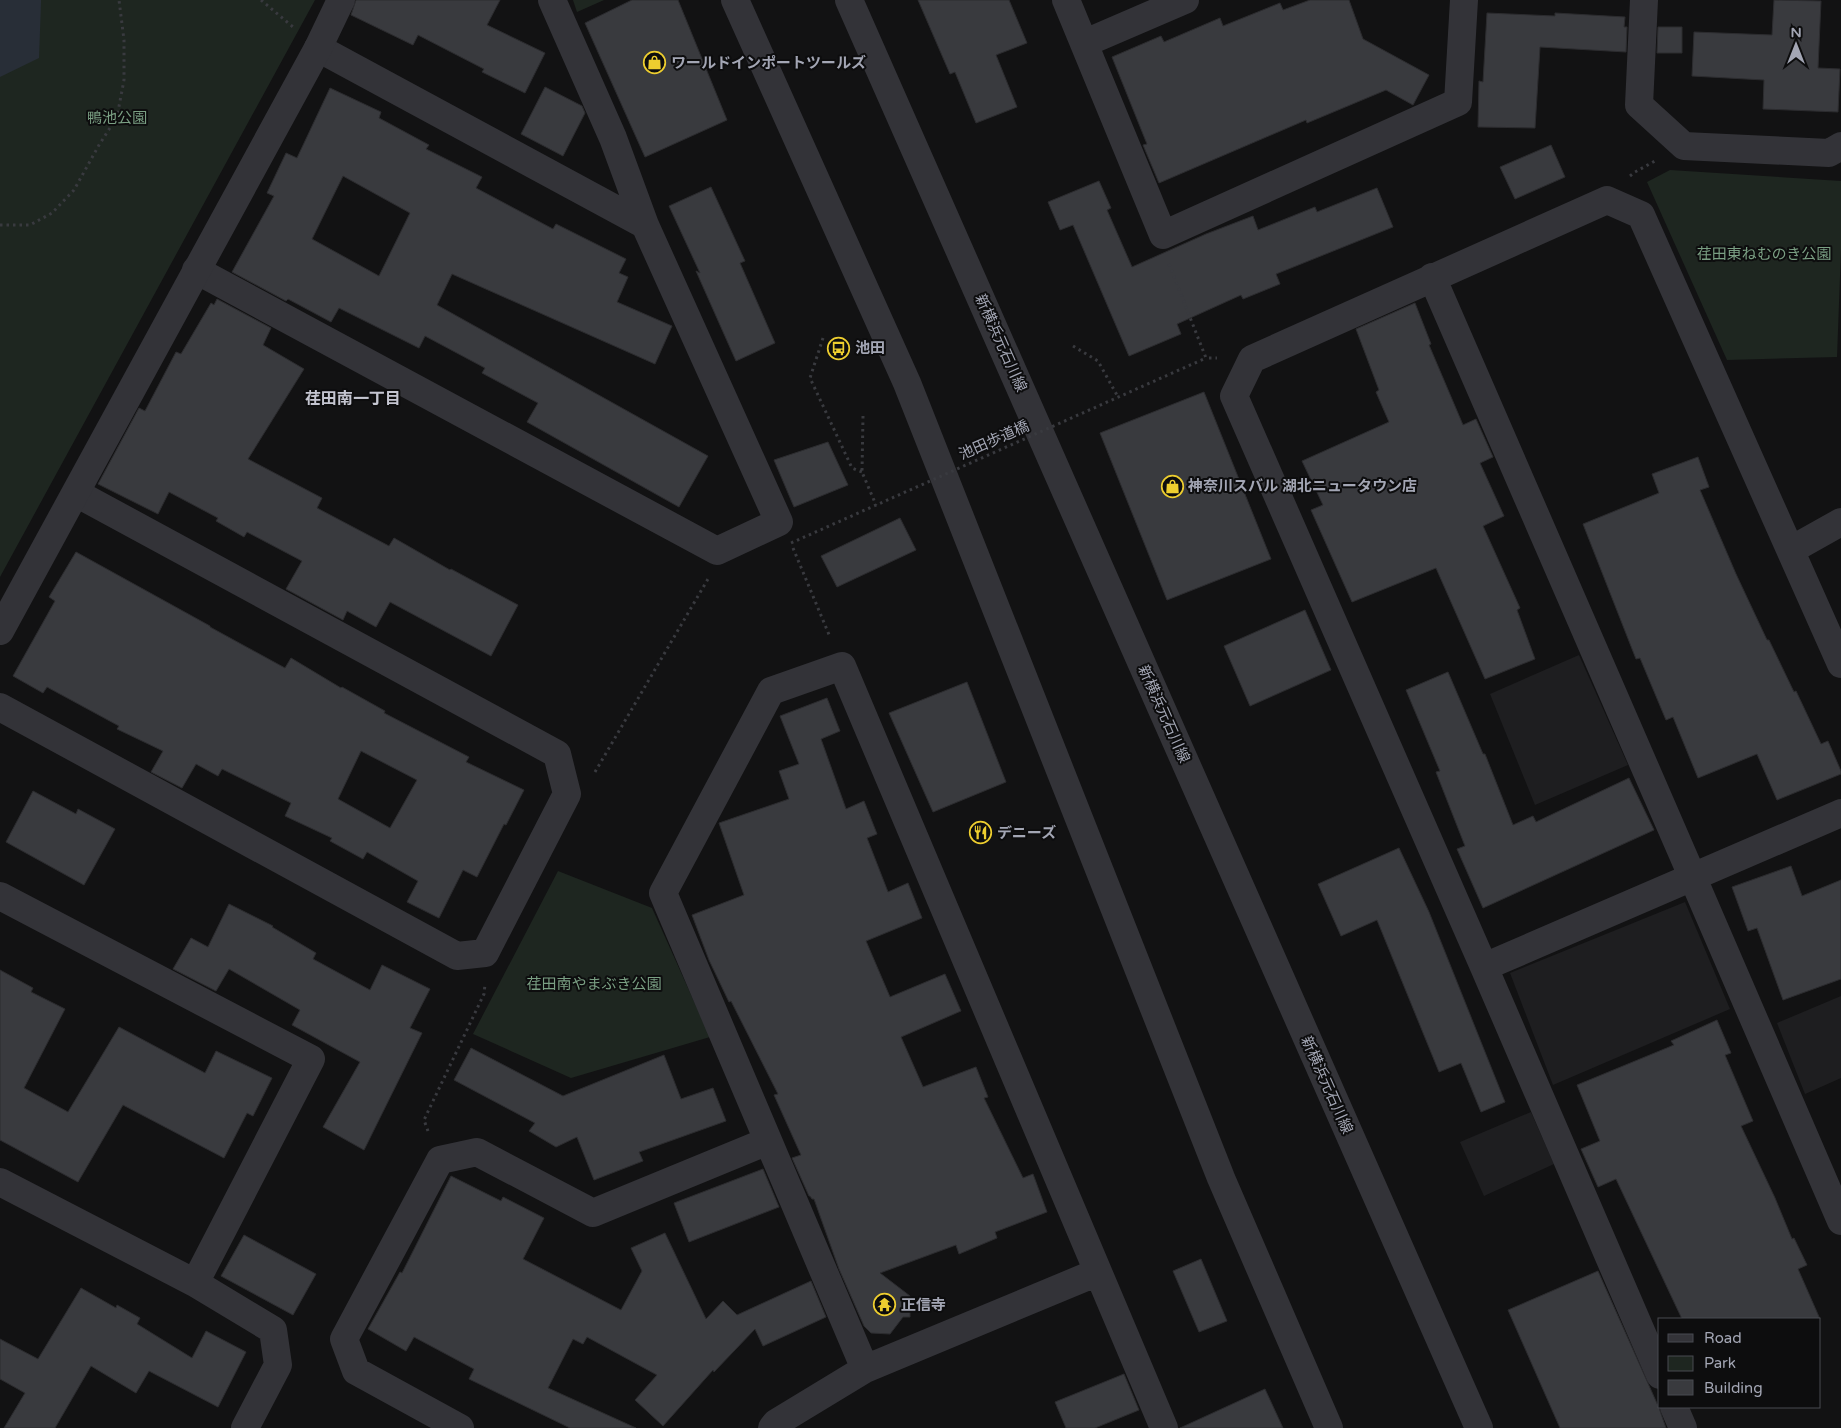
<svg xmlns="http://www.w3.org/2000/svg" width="1841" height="1428" font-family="'Varela Round','Noto Sans JP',sans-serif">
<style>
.built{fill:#1e1e20}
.green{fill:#1e2620}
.water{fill:#282e37}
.building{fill:#393a3e;stroke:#2c2c2f;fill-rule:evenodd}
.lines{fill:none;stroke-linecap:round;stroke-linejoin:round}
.path{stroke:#393a3f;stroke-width:3;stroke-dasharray:2.5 4;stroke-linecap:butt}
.minor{stroke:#333338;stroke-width:28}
.tertiary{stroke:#333338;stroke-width:28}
.path-bridge{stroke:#393a3f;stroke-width:3;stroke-dasharray:2.5 4;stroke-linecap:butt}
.labels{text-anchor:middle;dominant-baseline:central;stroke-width:4;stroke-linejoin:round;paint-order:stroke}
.poi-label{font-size:15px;font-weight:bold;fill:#a3a6b4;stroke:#0d0d0e;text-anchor:start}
.park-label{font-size:15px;fill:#7a9f83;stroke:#0d0d0e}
.street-label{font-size:15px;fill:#a3a6b4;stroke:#0d0d0e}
.neighbourhood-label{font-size:16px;font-weight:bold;fill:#c4c5d0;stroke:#0d0d0e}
</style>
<rect width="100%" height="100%" fill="#121213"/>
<path class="built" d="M 1579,655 L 1628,765 L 1535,805 L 1490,694 Z
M 1685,902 L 1730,1009 L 1553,1085 L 1510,973 Z
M 1841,996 L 1841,1078 L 1805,1094 L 1777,1023 Z
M 1531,1112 L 1554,1164 L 1484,1196 L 1460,1142 Z"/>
<path class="green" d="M 0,0 L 315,0 L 0,577 Z
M 573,0 L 604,0 L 577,12 Z
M 1670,170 L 1841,181 L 1841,249 L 1837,357 L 1727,360 L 1647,182 Z
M 558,871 L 652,908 L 710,1037 L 571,1078 L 473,1034 Z"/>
<path class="water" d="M 0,0 L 41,0 L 41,3 L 39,58 L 0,77 Z"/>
<path class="building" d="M 356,0 L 500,0 L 487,25 L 545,53 L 525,93 L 482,72 L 484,69 L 418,35 L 413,45 L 351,15 Z
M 632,0 L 678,0 L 727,120 L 645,157 L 585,23 Z
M 918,0 L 1009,0 L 1027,43 L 996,55 L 1017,107 L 976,123 L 955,72 L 950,74 Z
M 1310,0 L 1349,0 L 1363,39 L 1429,75 L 1413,105 L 1386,90 L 1307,123 L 1306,120 L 1159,183 L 1143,145 L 1147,144 L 1112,57 L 1161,36 L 1164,42 L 1220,18 L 1223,26 L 1280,3 L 1283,10 Z
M 1774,0 L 1821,1 L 1818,68 L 1840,69 L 1838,112 L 1763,109 L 1764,80 L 1692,76 L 1694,32 L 1772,35 Z
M 1487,13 L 1555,16 L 1555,13 L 1625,17 L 1624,27 L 1627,27 L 1626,52 L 1540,47 L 1535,128 L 1478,127 L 1479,81 L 1483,82 Z
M 1658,27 L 1682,27 L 1682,53 L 1657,53 Z
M 545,87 L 582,106 L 585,113 L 563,156 L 521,134 Z
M 330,88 L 381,112 L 379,118 L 429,145 L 426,149 L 482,177 L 476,188 L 553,229 L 556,224 L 626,259 L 619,273 L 628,277 L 617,302 L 672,326 L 655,364 L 452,274 L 437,305 L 708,456 L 679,507 L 527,422 L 538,403 L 482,373 L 485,368 L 425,336 L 419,348 L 339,308 L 331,322 L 288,299 L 286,301 L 232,272 L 274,196 L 267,193 L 286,153 L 297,158 ZM 343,176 L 410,213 L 379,276 L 312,239 Z
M 1551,145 L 1565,177 L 1515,199 L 1500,167 Z
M 1099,181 L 1111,208 L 1107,210 L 1132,267 L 1206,234 L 1253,216 L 1258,230 L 1315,207 L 1317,212 L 1377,188 L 1393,227 L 1276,274 L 1280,284 L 1243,299 L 1241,295 L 1177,324 L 1181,334 L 1129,356 L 1073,225 L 1060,230 L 1048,202 Z
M 711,187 L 745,261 L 740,263 L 775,343 L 736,361 L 696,271 L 700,273 L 669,206 Z
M 217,299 L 271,328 L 263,345 L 304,369 L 248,459 L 322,498 L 317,508 L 389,546 L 394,538 L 450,570 L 451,569 L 518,605 L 491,656 L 390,602 L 376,627 L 347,611 L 343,620 L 286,589 L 302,561 L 247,532 L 244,537 L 216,521 L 218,518 L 169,492 L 158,514 L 98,484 L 139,408 L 145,411 L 176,352 L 181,354 L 211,303 L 214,305 Z
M 1415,303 L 1431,344 L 1429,345 L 1463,425 L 1476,419 L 1493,457 L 1480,463 L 1504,516 L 1483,526 L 1520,608 L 1517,610 L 1535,659 L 1485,679 L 1436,568 L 1352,602 L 1311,510 L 1323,505 L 1302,461 L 1389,422 L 1376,392 L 1379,390 L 1356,329 Z
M 1204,392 L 1271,559 L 1167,600 L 1100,433 Z
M 828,442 L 848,485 L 794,507 L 774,460 Z
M 1698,457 L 1709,487 L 1700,490 L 1736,574 L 1767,640 L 1769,640 L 1794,692 L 1796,691 L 1821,744 L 1828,741 L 1841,771 L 1841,774 L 1777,800 L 1757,754 L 1698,778 L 1673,717 L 1666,720 L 1640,658 L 1636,659 L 1583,524 L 1659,493 L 1652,474 Z
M 900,518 L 916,550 L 837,587 L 821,556 Z
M 76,552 L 210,626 L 210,627 L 285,668 L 291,658 L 341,688 L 342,687 L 385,711 L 384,713 L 469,757 L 466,762 L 524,790 L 506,825 L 504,824 L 477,877 L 463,870 L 439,918 L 407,902 L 418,881 L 367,852 L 363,859 L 330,841 L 332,838 L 285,816 L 291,803 L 222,769 L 218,776 L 196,764 L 182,788 L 151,772 L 163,751 L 117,729 L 119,726 L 47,687 L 43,693 L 13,676 L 55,601 L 49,597 ZM 361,751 L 417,780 L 390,828 L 338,799 Z
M 1305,610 L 1331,670 L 1250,706 L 1224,646 Z
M 1448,672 L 1483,754 L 1485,754 L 1513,825 L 1533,816 L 1536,822 L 1629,778 L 1654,830 L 1483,908 L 1457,849 L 1465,846 L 1436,772 L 1440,771 L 1406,690 Z
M 967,682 L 1006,782 L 933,812 L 889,713 Z
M 827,698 L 840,731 L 821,739 L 846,809 L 864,801 L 877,834 L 867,838 L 888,892 L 908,883 L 922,918 L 866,941 L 890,997 L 945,974 L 961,1011 L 901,1037 L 923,1087 L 976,1067 L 988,1097 L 984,1098 L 1023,1178 L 1033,1174 L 1047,1212 L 995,1232 L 997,1238 L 959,1254 L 956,1245 L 880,1273 L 910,1296 L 910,1317 L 903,1317 L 890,1334 L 871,1333 L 864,1326 L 839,1269 L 814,1199 L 812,1199 L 810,1196 L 809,1196 L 792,1158 L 801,1155 L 774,1095 L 778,1094 L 731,1001 L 729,1002 L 709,960 L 692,915 L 744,895 L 719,823 L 789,799 L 779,771 L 799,764 L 780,716 Z
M 33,791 L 76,814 L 78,809 L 115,829 L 84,885 L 6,842 Z
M 1399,848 L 1429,912 L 1505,1102 L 1481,1112 L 1461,1063 L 1439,1072 L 1377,920 L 1341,936 L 1318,884 Z
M 1791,866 L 1802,896 L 1841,880 L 1841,979 L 1783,1000 L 1757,928 L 1748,931 L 1732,887 Z
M 229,904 L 273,926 L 272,927 L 316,953 L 313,959 L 370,990 L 382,965 L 430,989 L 410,1028 L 422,1033 L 364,1150 L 323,1127 L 360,1062 L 292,1025 L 300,1010 L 229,969 L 216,991 L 173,969 L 191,938 L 208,947 Z
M 0,970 L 33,988 L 31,992 L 65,1009 L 24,1088 L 68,1112 L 119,1027 L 205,1073 L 216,1051 L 272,1078 L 253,1116 L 247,1113 L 224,1158 L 123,1105 L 78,1182 L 0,1140 Z
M 1717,1020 L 1731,1053 L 1725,1055 L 1753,1121 L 1741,1126 L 1775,1198 L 1792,1239 L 1794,1238 L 1807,1265 L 1798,1269 L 1820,1319 L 1682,1319 L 1616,1179 L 1598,1187 L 1581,1149 L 1600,1141 L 1577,1085 L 1674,1045 L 1671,1041 Z
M 471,1048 L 563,1096 L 664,1055 L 681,1099 L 713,1088 L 726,1121 L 639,1152 L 643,1161 L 594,1180 L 577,1137 L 556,1147 L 529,1131 L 535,1123 L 454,1080 Z
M 763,1169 L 779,1207 L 689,1242 L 674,1203 Z
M 451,1176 L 501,1201 L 503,1197 L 544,1218 L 523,1259 L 621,1310 L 642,1271 L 631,1248 L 665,1233 L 706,1319 L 723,1301 L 737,1315 L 811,1281 L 826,1317 L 763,1346 L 755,1329 L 714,1372 L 713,1370 L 663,1426 L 635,1400 L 657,1375 L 587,1337 L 583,1344 L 573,1339 L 548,1388 L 636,1428 L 570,1428 L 469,1379 L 474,1369 L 414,1337 L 406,1351 L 368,1329 L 400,1272 L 402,1273 Z
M 244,1235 L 316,1274 L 293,1315 L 221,1276 Z
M 1201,1259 L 1227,1321 L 1199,1332 L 1173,1271 Z
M 1598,1271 L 1659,1408 L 1666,1428 L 1560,1428 L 1508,1310 Z
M 81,1288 L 116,1308 L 117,1305 L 140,1318 L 137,1324 L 192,1358 L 206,1331 L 246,1352 L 218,1407 L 149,1371 L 136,1393 L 91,1366 L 55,1428 L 4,1428 L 25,1393 L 0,1379 L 0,1339 L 38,1359 Z
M 1124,1374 L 1139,1410 L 1095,1428 L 1066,1428 L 1055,1402 Z
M 1265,1389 L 1283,1428 L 1180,1428 Z"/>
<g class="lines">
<path class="path" d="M 261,0 L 293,27
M 1630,176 L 1635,172 L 1655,161
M 0,225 L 30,225 L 52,213 L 74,190 L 99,145 L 117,117 L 124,80 L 124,40 L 119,0
M 1169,264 L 1206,358 L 1217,358
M 823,338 L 810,378 L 852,468 L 862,472
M 1073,346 L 1098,361 L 1118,397
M 863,416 L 862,472 L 876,505
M 793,548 L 830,637
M 595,772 L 708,579
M 428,1131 L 424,1120 L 484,994 L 485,984"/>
<path class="minor" d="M 1066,0 L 1163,235 L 1458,102 L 1464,0
M 1644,0 L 1639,105 L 1684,146 L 1829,153 L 1841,146
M 1085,43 L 1185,0
M 318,48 L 645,225
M 196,270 L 717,551 L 779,522 L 645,225 L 613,138 L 552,0
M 1432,277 L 1683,855 L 1841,1221
M 1791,550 L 1841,522
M 0,707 L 457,956 L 485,953 L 567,794 L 557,754 L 76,493
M 0,896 L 311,1059 L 195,1283
M 1484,967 L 1841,813
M 0,1182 L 195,1283 L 273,1330 L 278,1365 L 245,1428
M 865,1369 L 663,893 L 771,691 L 842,666 L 1164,1428
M 1660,1375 L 1484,967 L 1234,396 L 1252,359 L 1607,200 L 1641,215 L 1841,664
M 1674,1407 L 1683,1428
M 460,1428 L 356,1371 L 344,1339 L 440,1160 L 477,1152 L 593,1213 L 768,1141
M 772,1428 L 776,1423 L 865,1369 L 1098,1272"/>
<path class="tertiary" d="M 735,0 L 907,383 L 1221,1178 L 1329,1428
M 849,0 L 1479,1428
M 0,631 L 318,48 L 341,0"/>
<path class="path-bridge" d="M 791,543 L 1206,358"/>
</g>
<defs>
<symbol id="shop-ring" viewBox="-11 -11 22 22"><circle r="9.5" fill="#0d0d0e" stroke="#eece2f" stroke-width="1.5"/><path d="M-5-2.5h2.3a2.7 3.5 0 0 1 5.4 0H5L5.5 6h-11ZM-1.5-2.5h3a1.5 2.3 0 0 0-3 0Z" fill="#eece2f"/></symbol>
<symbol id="bus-ring" viewBox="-11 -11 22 22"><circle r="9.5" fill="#0d0d0e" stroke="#eece2f" stroke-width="1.5"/><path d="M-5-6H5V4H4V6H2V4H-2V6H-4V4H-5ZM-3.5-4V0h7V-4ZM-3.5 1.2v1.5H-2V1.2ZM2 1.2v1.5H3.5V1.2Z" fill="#eece2f"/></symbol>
<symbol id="restaurant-ring" viewBox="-11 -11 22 22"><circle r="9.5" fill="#0d0d0e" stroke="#eece2f" stroke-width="1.5"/><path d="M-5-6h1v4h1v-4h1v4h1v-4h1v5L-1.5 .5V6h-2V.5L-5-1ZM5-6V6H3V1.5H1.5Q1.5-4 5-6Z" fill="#eece2f"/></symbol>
<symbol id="temple-ring" viewBox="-11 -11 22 22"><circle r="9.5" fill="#0d0d0e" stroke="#eece2f" stroke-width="1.5"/><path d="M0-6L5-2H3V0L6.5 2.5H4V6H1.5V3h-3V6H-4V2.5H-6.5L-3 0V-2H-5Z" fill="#eece2f"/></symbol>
</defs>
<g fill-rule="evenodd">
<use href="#shop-ring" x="642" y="50" width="25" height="25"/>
<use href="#bus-ring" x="826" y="336" width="25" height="25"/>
<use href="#shop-ring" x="1160" y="474" width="25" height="25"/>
<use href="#restaurant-ring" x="968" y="820" width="25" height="25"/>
<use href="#temple-ring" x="872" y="1292" width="25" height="25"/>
</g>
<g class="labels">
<g class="poi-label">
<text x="671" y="63">ワールドインポートツールズ</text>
<text x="855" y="348">池田</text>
<text x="1188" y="486">神奈川スバル 湖北ニュータウン店</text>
<text x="997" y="833">デニーズ</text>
<text x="901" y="1305">正信寺</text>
</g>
<g class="park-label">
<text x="117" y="118">鴨池公園</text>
<text x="1764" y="254">荏田東ねむのき公園</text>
<text x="594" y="984">荏田南やまぶき公園</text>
</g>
<g class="street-label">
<text transform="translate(1001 343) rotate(66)">新横浜元石川線</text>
<text transform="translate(994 440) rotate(-24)">池田歩道橋</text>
<text transform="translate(1164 714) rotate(66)">新横浜元石川線</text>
<text transform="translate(1327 1085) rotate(66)">新横浜元石川線</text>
</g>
<g class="neighbourhood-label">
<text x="353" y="399">荏田南一丁目</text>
</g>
</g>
<rect x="1658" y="1318" width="162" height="90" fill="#0d0d0e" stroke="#494a50"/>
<rect x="1668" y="1334" width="25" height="8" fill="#333338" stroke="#494a50"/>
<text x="1704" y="1343" font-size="15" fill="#a3a6b4">Road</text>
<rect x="1668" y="1356" width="25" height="15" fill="#1e2620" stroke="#494a50"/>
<text x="1704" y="1368" font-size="15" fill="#a3a6b4">Park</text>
<rect x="1668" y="1380" width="25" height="15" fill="#393a3e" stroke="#494a50"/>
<text x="1704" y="1393" font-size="15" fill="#a3a6b4">Building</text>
<g transform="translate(1796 45)" stroke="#0d0d0e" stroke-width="4" paint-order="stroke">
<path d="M0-4L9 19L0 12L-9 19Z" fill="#a3a6b4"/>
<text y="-8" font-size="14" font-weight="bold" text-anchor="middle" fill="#a3a6b4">N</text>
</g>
</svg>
